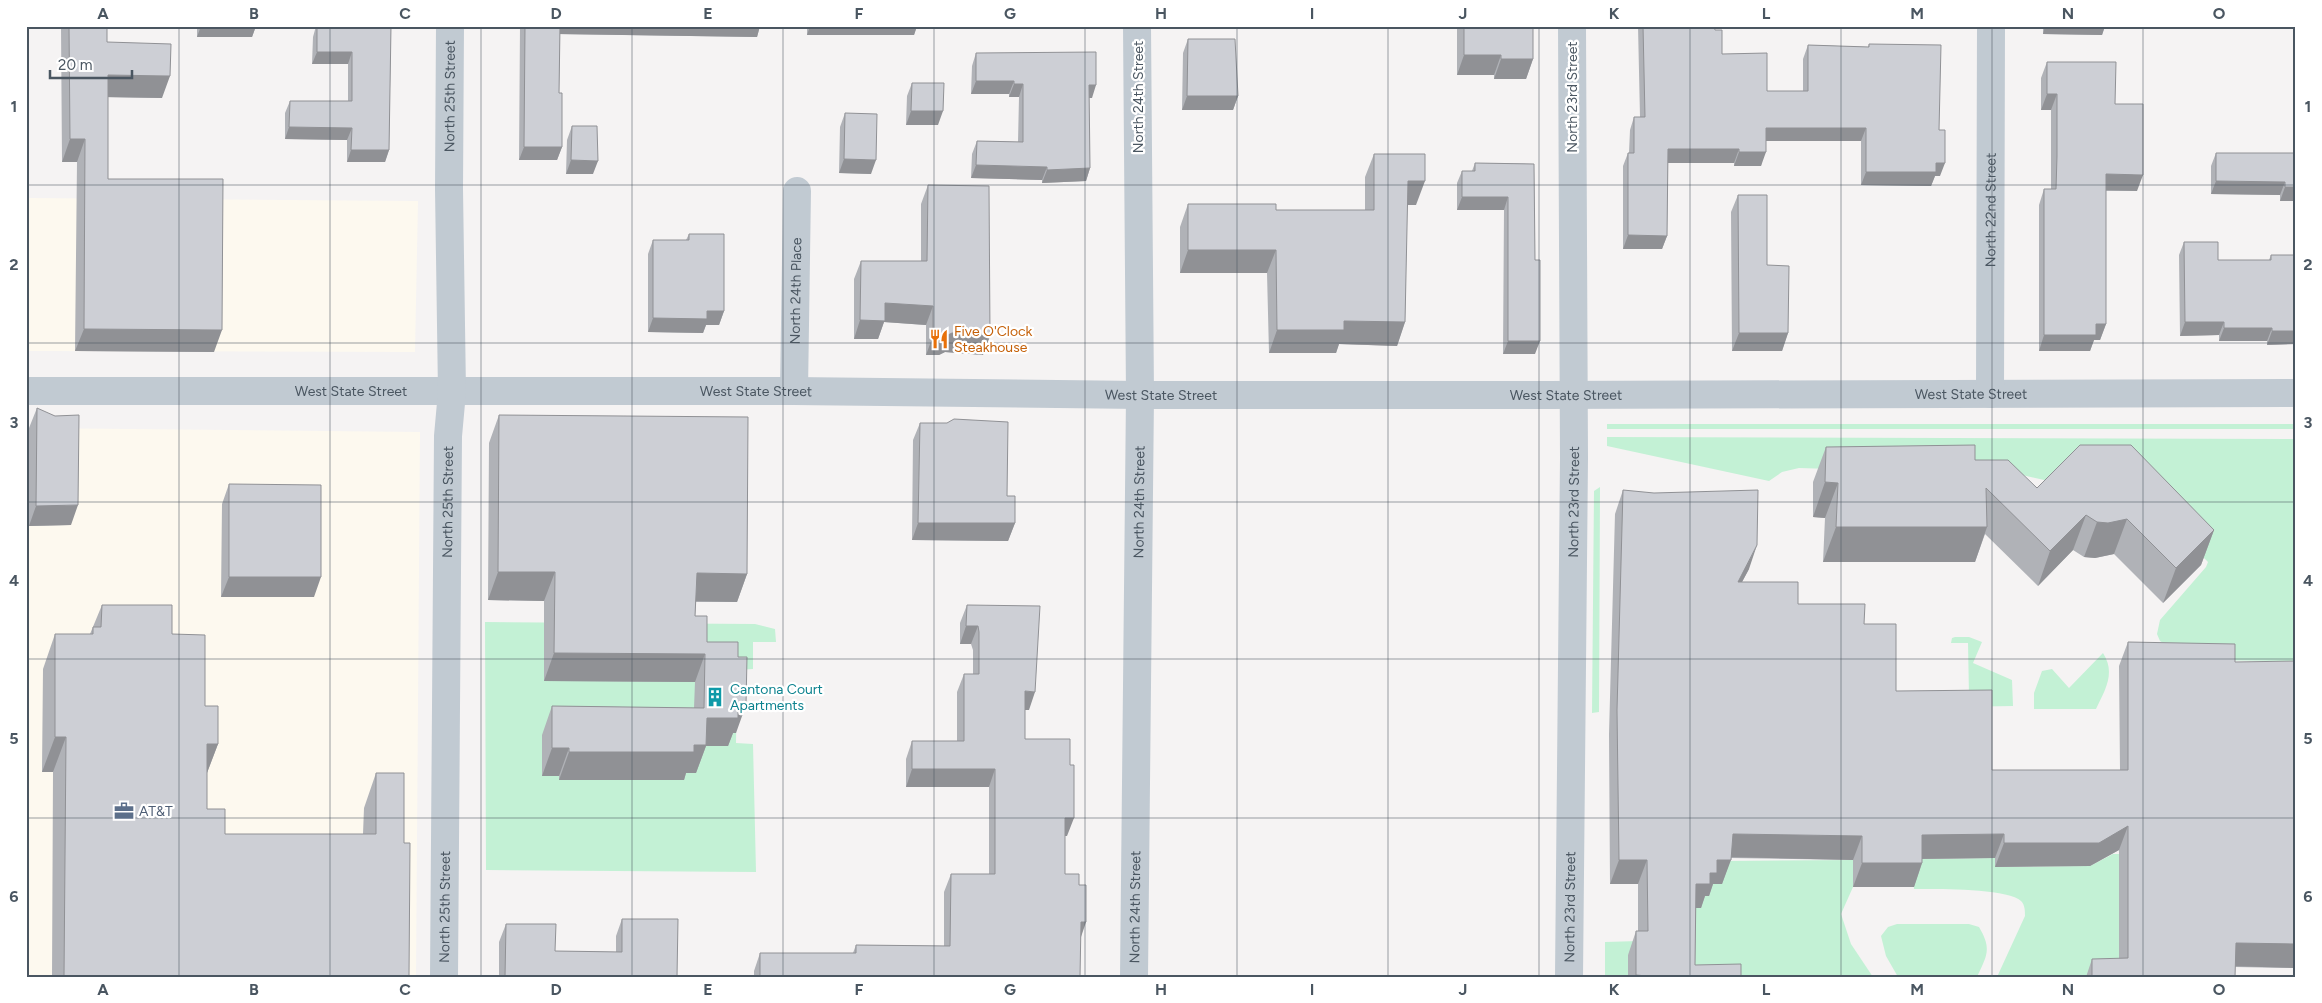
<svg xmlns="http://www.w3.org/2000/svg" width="2322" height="1003" font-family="Figtree,sans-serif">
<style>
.commercial{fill:#fdf9ef}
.green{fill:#c3f1d5}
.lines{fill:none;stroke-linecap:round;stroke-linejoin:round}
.minor{stroke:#c1cad2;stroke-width:28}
.wall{fill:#b0b2b7}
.shaded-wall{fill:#909195}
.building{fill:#cdcfd5;stroke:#909195}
.grid{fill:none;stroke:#4a5661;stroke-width:1;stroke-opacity:0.55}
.labels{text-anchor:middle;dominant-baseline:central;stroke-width:4.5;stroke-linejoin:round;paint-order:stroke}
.street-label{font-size:14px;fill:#4a5661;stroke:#fff}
.food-label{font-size:14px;fill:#c56008;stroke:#fff;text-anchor:start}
.culture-label{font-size:14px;fill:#0d838f;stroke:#fff;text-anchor:start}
.service-label{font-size:14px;fill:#4e5e75;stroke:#fff;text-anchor:start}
.neatline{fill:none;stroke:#4a5661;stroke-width:2}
.grid-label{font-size:16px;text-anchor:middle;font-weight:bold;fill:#4a5661}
</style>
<rect width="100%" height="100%" fill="#f5f3f3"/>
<path class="commercial" d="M 26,198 L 418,201 L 415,352 L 29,351 Z
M 26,428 L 420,432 L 416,977 L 26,977 Z"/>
<path class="green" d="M 1607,424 L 2296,424 L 2296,429 L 1607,429 Z
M 1607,437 L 2296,439 L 2296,661 L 2191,660 L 2160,641 L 2157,634 L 2160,620 L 2206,567 L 2208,562 L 2123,476 L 2053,482 L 2022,475 L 1799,468 L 1782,472 L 1769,481 L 1607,446 Z
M 1600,487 L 1599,712 L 1592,713 L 1594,491 Z
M 485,622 L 755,624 L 775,629 L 776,642 L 753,642 L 753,669 L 737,670 L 736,743 L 753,744 L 756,872 L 486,870 Z
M 1955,637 L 1969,637 L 1982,642 L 1973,663 L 2012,680 L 2013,706 L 1955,707 L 1969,696 L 1968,643 L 1951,643 L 1952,638 Z
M 2103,653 C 2116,673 2105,690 2096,709 L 2034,709 L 2034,693 L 2042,671 L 2052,669 L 2069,688 Z
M 2113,854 L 2119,854 L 2119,977 L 1997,977 L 2025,916 C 2025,911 2025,905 2021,901 C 2008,888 1934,889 1914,889 L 1913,859 L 1995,858 L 1995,867 L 2090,866 Z
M 1853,860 L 1853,887 L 1841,914 L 1851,944 L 1873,977 L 1704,977 L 1687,967 L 1687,908 L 1701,896 L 1709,896 L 1708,884 L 1724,861 Z
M 1897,924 L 1969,924 L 1979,927 C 1992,949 1987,955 1977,977 L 1898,977 L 1886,956 L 1881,936 L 1888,927 Z
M 1639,941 L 1628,955 L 1628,977 L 1605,977 L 1605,942 Z"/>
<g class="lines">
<g class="minor">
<path id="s1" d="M 26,391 L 794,391 L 1140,395 L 1545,395 L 2296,393"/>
<path id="s2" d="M 794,391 L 797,191"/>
<path id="s3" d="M 1990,394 L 1991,26"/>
<path id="s4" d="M 444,977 L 448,436 L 452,392 L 449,189 L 450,26"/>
<path id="s5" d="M 1134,977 L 1140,395 L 1137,26"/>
<path id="s6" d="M 1569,977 L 1574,458 L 1572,26"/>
</g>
</g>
<path class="wall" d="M 61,26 L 107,26 L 107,42 L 162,98 L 108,97 L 108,179 L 214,352 L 75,351 L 77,162 L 62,162 Z
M 197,26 L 256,26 L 252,37 L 197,37 Z
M 316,26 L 391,26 L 389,150 L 385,162 L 347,162 L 347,140 L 285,139 L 285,113 L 290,101 L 348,101 L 348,64 L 312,64 L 313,37 Z
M 520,26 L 760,26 L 757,37 L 560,34 L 559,93 L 562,147 L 557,160 L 519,160 Z
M 807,26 L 917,26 L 914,35 L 807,35 Z
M 1457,26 L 1533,26 L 1533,59 L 1526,79 L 1494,79 L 1494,75 L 1457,75 Z
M 1638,26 L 1714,26 L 1715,30 L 1722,54 L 1767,91 L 1803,91 L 1803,59 L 1808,45 L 1868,47 L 1869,44 L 1939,130 L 1940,176 L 1935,176 L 1931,186 L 1861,185 L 1861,141 L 1766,141 L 1761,166 L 1734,166 L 1734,163 L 1668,163 L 1667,236 L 1662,249 L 1623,249 L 1623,166 L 1628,153 L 1629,153 L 1630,130 L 1634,117 L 1640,117 Z
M 2043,26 L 2105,26 L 2102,35 L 2043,34 Z
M 1188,39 L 1238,96 L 1233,110 L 1182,110 L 1183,53 Z
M 976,53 L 1092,98 L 1089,98 L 1090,168 L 1086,181 L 1042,183 L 1042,180 L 971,178 L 972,154 L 977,141 L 1018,142 L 1019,97 L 1009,97 L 1009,94 L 971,94 L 972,66 Z
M 2047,62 L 2115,104 L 2137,191 L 2106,191 L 2106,324 L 2100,340 L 2094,340 L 2090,351 L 2039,351 L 2039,205 L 2044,189 L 2051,189 L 2051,110 L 2041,110 L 2041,78 Z
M 912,83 L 938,125 L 906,125 L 907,96 Z
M 845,113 L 871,174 L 839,173 L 840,127 Z
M 572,126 L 593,174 L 566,174 L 567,140 Z
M 2216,153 L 2296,153 L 2296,201 L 2280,201 L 2280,195 L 2211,194 L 2211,166 Z
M 1374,154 L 1416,205 L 1407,205 L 1405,322 L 1397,346 L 1339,344 L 1336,353 L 1269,353 L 1267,273 L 1180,273 L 1180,227 L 1188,204 L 1276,210 L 1365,210 L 1365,177 Z
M 1475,163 L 1534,164 L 1535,354 L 1503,354 L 1504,210 L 1457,210 L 1457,183 L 1462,171 L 1472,171 Z
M 928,185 L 990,336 L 983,355 L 945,352 L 939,355 L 926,355 L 926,325 L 884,322 L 878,339 L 854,339 L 854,279 L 861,261 L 921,261 L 921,204 Z
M 1738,195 L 1767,265 L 1788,333 L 1782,351 L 1732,351 L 1731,212 Z
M 689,234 L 724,311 L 719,325 L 706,325 L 703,333 L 648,332 L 648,254 L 653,240 L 686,240 Z
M 2184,242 L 2218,260 L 2269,260 L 2271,255 L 2296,255 L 2296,344 L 2267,345 L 2267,341 L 2219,341 L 2219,335 L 2180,336 L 2179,255 Z
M 37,408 L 71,525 L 29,526 L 29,428 Z
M 499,415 L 747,574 L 737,602 L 696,602 L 695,616 L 707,642 L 736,733 L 733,733 L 728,746 L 706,746 L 696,773 L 686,773 L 684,780 L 559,780 L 559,776 L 542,776 L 542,735 L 552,706 L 694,708 L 695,682 L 544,681 L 544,601 L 488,600 L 489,443 Z
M 920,423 L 947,423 L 1007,496 L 1015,523 L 1008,541 L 912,540 L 913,440 Z
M 1826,447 L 1975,460 L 2037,488 L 2214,530 L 2201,565 L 2163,603 L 2114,554 L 2095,558 L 2084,557 L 2073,550 L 2038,586 L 1985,534 L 1975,562 L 1823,562 L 1825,518 L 1813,517 L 1813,482 Z
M 229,484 L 314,597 L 221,597 L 222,504 Z
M 1623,490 L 1749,569 L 1742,582 L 1798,604 L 1864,624 L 1896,691 L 1992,770 L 2120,770 L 2119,666 L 2128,642 L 2235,662 L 2294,968 L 2235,967 L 2235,977 L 2086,977 L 2092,959 L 2119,959 L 2119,850 L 2090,866 L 1995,867 L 1995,858 L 1922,859 L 1922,863 L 1914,887 L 1853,887 L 1853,860 L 1731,858 L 1722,884 L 1713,884 L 1709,896 L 1705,896 L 1701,908 L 1696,908 L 1695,965 L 1741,977 L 1628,977 L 1628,955 L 1636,931 L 1638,931 L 1638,884 L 1610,884 L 1609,734 L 1615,514 Z
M 102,605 L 172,634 L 205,706 L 218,744 L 207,773 L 207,809 L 225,834 L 363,834 L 364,808 L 376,773 L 404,843 L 409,977 L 52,977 L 53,772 L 42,772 L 43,669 L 55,634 L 90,634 Z
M 967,605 L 1029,710 L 1025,710 L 1025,739 L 1067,836 L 1065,836 L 1065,874 L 1079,885 L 1080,937 L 1080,977 L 754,977 L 754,971 L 760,953 L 853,953 L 856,945 L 944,946 L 944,892 L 951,874 L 989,874 L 989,787 L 906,787 L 906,759 L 912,741 L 957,741 L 957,692 L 964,674 L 973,674 L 973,650 L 971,644 L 960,644 L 960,623 Z
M 622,919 L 677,977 L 499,977 L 499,942 L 506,924 L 555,951 L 616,952 L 616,936 Z"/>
<path class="shaded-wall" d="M 201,26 L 256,26 L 252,37 L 197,37 Z
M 558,26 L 760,26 L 757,37 L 555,34 Z
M 810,26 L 917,26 L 914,35 L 807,35 Z
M 2045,26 L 2105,26 L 2102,35 L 2043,34 Z
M 2152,26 L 2180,26 L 2180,27 Z
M 317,52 L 352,52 L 348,64 L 312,64 Z
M 1464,55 L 1501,55 L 1494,75 L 1457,75 Z
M 1501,59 L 1533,59 L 1526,79 L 1494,79 Z
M 108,75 L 170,76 L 162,98 L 100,97 Z
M 976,81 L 1014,81 L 1009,94 L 971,94 Z
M 1014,84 L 1023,84 L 1019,97 L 1009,97 Z
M 1089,85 L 1096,85 L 1092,98 L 1084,98 Z
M 2047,94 L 2057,94 L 2051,110 L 2041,110 Z
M 1187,96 L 1238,96 L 1233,110 L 1182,110 Z
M 911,111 L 943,111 L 938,125 L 906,125 Z
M 289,127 L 352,128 L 347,140 L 285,139 Z
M 1766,128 L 1866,128 L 1861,141 L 1762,141 Z
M 70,139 L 85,139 L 77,162 L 62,162 Z
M 524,147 L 562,147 L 557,160 L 519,160 Z
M 1668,149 L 1739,149 L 1734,163 L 1663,163 Z
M 351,150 L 389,150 L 385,162 L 347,162 Z
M 1739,152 L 1766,152 L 1761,166 L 1734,166 Z
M 844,159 L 876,160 L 871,174 L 839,173 Z
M 571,160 L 598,161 L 593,174 L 566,174 Z
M 1936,163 L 1945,163 L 1940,176 L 1935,176 L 1931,186 L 1861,185 L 1866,172 Z
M 976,165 L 1047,167 L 1042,180 L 971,178 Z
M 1090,168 L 1086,181 L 1042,183 L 1047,170 Z
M 2106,174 L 2143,175 L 2137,191 L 2100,190 Z
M 1408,181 L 1425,181 L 1416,205 L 1399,205 Z
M 2216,181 L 2285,182 L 2280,195 L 2211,194 Z
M 2285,187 L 2296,187 L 2296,201 L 2280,201 Z
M 1462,197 L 1508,197 L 1504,210 L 1457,210 Z
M 1628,235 L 1667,236 L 1662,249 L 1623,249 Z
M 1188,250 L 1276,250 L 1267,273 L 1180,273 Z
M 885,303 L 933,306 L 926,325 L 884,322 L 878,339 L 854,339 L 860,320 Z
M 707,311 L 724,311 L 719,325 L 706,325 L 703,333 L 648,332 L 653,318 Z
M 1344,321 L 1405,322 L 1397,346 L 1339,344 L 1336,353 L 1269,353 L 1277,330 Z
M 2185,322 L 2224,322 L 2219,335 L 2180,336 Z
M 2096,324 L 2106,324 L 2100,340 L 2094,340 L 2090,351 L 2039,351 L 2044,335 Z
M 2224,328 L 2272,328 L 2267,341 L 2219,341 Z
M 84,329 L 222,330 L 214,352 L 75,351 Z
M 2272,331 L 2296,331 L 2296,344 L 2267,345 Z
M 952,333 L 990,336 L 983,355 L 945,352 L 939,355 L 926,355 L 933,336 Z
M 1739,333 L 1788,333 L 1782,351 L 1732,351 Z
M 1508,341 L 1540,341 L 1535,354 L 1503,354 Z
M 1825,482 L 1838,483 L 1825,518 L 1813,517 Z
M 78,505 L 71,525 L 29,526 L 36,506 Z
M 2086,515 L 2073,550 L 2038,586 L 2050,551 Z
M 2127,519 L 2114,554 L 2095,558 L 2084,557 L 2097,522 Z
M 918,523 L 1015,523 L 1008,541 L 912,540 Z
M 1836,527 L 1987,527 L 1975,562 L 1823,562 Z
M 2214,530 L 2201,565 L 2163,603 L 2176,568 Z
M 1757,545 L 1749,569 L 1729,606 L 1738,582 Z
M 498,572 L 555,572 L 544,601 L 488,600 Z
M 697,573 L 747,574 L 737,602 L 686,601 Z
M 229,577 L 321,577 L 314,597 L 221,597 Z
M 966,626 L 978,626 L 971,644 L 960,644 Z
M 554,653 L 705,654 L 695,682 L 544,681 Z
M 1025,691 L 1035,692 L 1029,710 L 1018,710 Z
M 738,705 L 746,705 L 736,733 L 733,733 L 728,746 L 706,746 L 696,773 L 686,773 L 684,780 L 559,780 L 569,752 L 694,745 L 707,718 Z
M 55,737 L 66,737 L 53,772 L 42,772 Z
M 207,744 L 218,744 L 205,778 Z
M 552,748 L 569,748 L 559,776 L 542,776 Z
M 912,769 L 995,769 L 989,787 L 906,787 Z
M 1065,818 L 1074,818 L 1067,836 L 1058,836 Z
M 2128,826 L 2119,850 L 2090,866 L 1995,867 L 2004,843 Z
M 1733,834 L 1862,836 L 1853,860 L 1724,857 Z
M 2004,834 L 1995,858 L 1913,859 L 1922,835 Z
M 1619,860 L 1647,860 L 1638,884 L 1610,884 Z
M 1717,860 L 1731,860 L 1722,884 L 1713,884 L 1709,896 L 1705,896 L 1701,908 L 1687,908 L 1696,884 L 1710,873 Z
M 1862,863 L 1922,863 L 1914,887 L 1853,887 Z
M 1081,922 L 1086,922 L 1080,940 Z
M 2236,943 L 2296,944 L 2296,967 L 2294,968 L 2227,966 Z
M 1636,975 L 1647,976 L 1647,977 L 1636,977 Z"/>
<path class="building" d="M 69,26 L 107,26 L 107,42 L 171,44 L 170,76 L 108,75 L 108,179 L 223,179 L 222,330 L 84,329 L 85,139 L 70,139 Z
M 317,26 L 391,26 L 389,150 L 351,150 L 352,128 L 289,127 L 290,101 L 352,101 L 352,52 L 317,52 Z
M 525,26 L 560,26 L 559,93 L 562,93 L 562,147 L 524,147 Z
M 1464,26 L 1533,26 L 1533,59 L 1501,59 L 1501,55 L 1464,55 Z
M 1643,26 L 1714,26 L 1715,30 L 1722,30 L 1722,54 L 1767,53 L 1767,91 L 1808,91 L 1808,45 L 1869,47 L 1869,44 L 1941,45 L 1939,130 L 1945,130 L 1945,163 L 1936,163 L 1936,172 L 1866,172 L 1866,128 L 1766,128 L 1766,152 L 1739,152 L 1739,149 L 1668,149 L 1667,236 L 1628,235 L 1628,153 L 1634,153 L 1634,117 L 1645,117 Z
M 1188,39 L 1235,39 L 1238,96 L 1187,96 Z
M 1096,52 L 1096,85 L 1089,85 L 1090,168 L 1047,170 L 1047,167 L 976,165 L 977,141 L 1023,142 L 1023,84 L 1014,84 L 1014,81 L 976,81 L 976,53 Z
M 2047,62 L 2116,62 L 2115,104 L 2143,104 L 2143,175 L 2106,174 L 2106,324 L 2096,324 L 2096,335 L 2044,335 L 2044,189 L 2056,189 L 2057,156 L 2057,94 L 2047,94 Z
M 912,83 L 944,83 L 943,111 L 911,111 Z
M 845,113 L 877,114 L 876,160 L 844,159 Z
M 572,126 L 597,126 L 598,161 L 571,160 Z
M 2216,153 L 2296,153 L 2296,187 L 2285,187 L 2285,182 L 2216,181 Z
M 1374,154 L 1425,154 L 1425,181 L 1408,181 L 1405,322 L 1344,321 L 1344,330 L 1277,330 L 1276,250 L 1188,250 L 1188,204 L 1276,204 L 1276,210 L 1374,210 Z
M 1475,163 L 1534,164 L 1535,260 L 1540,260 L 1540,341 L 1508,341 L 1508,197 L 1462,197 L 1462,171 L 1475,171 Z
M 928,185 L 989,186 L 990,336 L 952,333 L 946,336 L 933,336 L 933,306 L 885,303 L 885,321 L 860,320 L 861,261 L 927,261 Z
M 1738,195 L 1767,195 L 1767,265 L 1789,266 L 1788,333 L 1739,333 Z
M 689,234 L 724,234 L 724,311 L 707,311 L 707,319 L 653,318 L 653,240 L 689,240 Z
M 2184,242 L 2218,242 L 2218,260 L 2271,260 L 2271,255 L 2296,255 L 2296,331 L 2272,331 L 2272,328 L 2224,328 L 2224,322 L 2185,322 Z
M 37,408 L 55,416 L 79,415 L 78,505 L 36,506 Z
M 499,415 L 748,417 L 747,574 L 697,573 L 695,616 L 707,616 L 707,642 L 738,642 L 738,657 L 747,657 L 746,705 L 738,705 L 738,718 L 707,718 L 706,745 L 694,745 L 694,752 L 569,752 L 569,748 L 552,748 L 552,706 L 704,708 L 705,654 L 554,653 L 555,572 L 498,572 Z
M 954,419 L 1008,422 L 1007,496 L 1015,496 L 1015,523 L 918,523 L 920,423 L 947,423 Z
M 1975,445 L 1975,460 L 2008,460 L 2037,488 L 2080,445 L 2131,445 L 2214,530 L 2176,568 L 2127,519 L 2108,523 L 2097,522 L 2086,515 L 2050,551 L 1986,488 L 1987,527 L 1836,527 L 1838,483 L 1825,482 L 1826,447 Z
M 229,484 L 321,485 L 321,577 L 229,577 Z
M 1623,490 L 1654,493 L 1758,490 L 1757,545 L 1738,582 L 1798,582 L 1798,604 L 1865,604 L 1864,624 L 1896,624 L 1896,691 L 1992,690 L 1992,770 L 2128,770 L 2128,642 L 2235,644 L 2235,662 L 2296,661 L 2296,944 L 2236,943 L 2235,977 L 2092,977 L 2092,959 L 2128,958 L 2128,826 L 2099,843 L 2004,843 L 2004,834 L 1922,835 L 1922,863 L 1862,863 L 1862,836 L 1733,834 L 1731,860 L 1717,860 L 1717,873 L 1710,873 L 1710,884 L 1696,884 L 1695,965 L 1741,964 L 1741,977 L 1647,977 L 1647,976 L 1636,975 L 1636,931 L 1648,931 L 1647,860 L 1619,860 L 1617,710 Z
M 102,605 L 172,605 L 172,634 L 205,635 L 205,706 L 218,706 L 218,744 L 207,744 L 207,809 L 225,809 L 225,834 L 376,834 L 376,773 L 404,773 L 404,843 L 410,843 L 409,977 L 64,977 L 66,737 L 55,737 L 55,634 L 93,634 L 93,627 L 101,627 Z
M 967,605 L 1040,606 L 1035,692 L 1025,691 L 1025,739 L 1070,739 L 1070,765 L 1074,765 L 1074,818 L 1065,818 L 1065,874 L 1079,874 L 1079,885 L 1086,885 L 1086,922 L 1081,922 L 1080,977 L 760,977 L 760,953 L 856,953 L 856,945 L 950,946 L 951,874 L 995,874 L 995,769 L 912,769 L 912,741 L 964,741 L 964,674 L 979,674 L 979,632 L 978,626 L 966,626 Z
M 622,919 L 678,919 L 677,977 L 505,977 L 506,924 L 556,924 L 555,951 L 622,952 Z"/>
<path class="grid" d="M 179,26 L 179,977M 330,26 L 330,977M 481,26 L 481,977M 632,26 L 632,977M 783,26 L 783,977M 934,26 L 934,977M 1085,26 L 1085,977M 1237,26 L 1237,977M 1388,26 L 1388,977M 1539,26 L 1539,977M 1690,26 L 1690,977M 1841,26 L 1841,977M 1992,26 L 1992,977M 2143,26 L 2143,977M 26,185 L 2296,185M 26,343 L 2296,343M 26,502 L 2296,502M 26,659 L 2296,659M 26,818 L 2296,818"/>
<defs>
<symbol id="restaurant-bare" viewBox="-9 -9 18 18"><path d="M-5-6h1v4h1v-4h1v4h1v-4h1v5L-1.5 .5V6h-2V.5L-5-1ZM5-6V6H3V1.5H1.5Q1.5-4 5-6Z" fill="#e8710a" stroke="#fff" stroke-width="2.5" paint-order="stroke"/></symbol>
<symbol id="building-bare" viewBox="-9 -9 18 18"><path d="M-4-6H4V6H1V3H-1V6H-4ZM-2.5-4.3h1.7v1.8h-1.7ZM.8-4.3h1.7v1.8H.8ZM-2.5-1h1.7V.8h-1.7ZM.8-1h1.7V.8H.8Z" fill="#0f9aa8" stroke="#fff" stroke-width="2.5" paint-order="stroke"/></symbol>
<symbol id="office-bare" viewBox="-9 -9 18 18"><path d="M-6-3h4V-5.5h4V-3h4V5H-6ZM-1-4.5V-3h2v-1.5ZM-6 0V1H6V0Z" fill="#5c6f8a" stroke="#fff" stroke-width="2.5" paint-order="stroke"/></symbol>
</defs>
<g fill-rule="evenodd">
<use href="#restaurant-bare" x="925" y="325" width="28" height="28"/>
<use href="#building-bare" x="701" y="683" width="28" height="28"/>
<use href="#office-bare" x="110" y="797" width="28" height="28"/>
</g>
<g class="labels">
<g class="street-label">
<text stroke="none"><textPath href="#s4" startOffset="881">North 25th Street</textPath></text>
<text transform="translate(1138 97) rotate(-90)">North 24th Street</text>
<text transform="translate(1572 97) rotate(-90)">North 23rd Street</text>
<text stroke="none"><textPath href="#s3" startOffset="184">North 22nd Street</textPath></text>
<text stroke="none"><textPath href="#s2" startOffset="100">North 24th Place</textPath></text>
<text stroke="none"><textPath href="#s1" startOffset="730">West State Street</textPath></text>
<text stroke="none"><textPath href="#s1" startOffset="325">West State Street</textPath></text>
<text stroke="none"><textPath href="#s1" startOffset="1945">West State Street</textPath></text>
<text stroke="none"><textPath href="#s1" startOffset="1135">West State Street</textPath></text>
<text stroke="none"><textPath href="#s1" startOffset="1540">West State Street</textPath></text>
<text stroke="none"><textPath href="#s4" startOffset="475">North 25th Street</textPath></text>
<text stroke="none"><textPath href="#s5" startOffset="475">North 24th Street</textPath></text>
<text stroke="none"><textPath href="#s6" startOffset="475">North 23rd Street</textPath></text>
<text stroke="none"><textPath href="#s4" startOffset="70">North 25th Street</textPath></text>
<text stroke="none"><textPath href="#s5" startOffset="70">North 24th Street</textPath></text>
<text stroke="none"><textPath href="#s6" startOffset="70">North 23rd Street</textPath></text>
</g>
<g class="food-label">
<text x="954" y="331">Five O'Clock<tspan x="954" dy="16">Steakhouse</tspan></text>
</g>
<g class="culture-label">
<text x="730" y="689">Cantona Court<tspan x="730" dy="16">Apartments</tspan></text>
</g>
<g class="service-label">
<text x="139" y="811">AT&amp;T</text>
</g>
</g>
<rect width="2322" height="1003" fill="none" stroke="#ffffff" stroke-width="55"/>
<path d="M50 70v8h82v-8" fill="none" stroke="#4a5661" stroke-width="2.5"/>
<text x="58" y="70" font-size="15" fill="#4a5661" stroke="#ffffff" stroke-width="4" paint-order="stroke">20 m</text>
<rect x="28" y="28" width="2266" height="948" class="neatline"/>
<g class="grid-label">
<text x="103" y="19">A</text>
<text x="254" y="19">B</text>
<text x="405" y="19">C</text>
<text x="556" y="19">D</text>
<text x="708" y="19">E</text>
<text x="859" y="19">F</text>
<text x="1010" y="19">G</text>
<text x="1161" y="19">H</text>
<text x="1312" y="19">I</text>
<text x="1463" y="19">J</text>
<text x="1614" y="19">K</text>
<text x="1766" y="19">L</text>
<text x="1917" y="19">M</text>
<text x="2068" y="19">N</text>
<text x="2219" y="19">O</text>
<text x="14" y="112">1</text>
<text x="2308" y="112">1</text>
<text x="14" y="270">2</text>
<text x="2308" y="270">2</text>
<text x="14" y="428">3</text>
<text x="2308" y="428">3</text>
<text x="14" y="586">4</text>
<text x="2308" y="586">4</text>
<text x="14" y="744">5</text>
<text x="2308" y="744">5</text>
<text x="14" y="902">6</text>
<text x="2308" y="902">6</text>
<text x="103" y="995">A</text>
<text x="254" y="995">B</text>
<text x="405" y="995">C</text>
<text x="556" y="995">D</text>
<text x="708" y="995">E</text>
<text x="859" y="995">F</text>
<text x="1010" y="995">G</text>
<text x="1161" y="995">H</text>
<text x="1312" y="995">I</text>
<text x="1463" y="995">J</text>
<text x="1614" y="995">K</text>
<text x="1766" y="995">L</text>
<text x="1917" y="995">M</text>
<text x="2068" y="995">N</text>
<text x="2219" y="995">O</text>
</g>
</svg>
